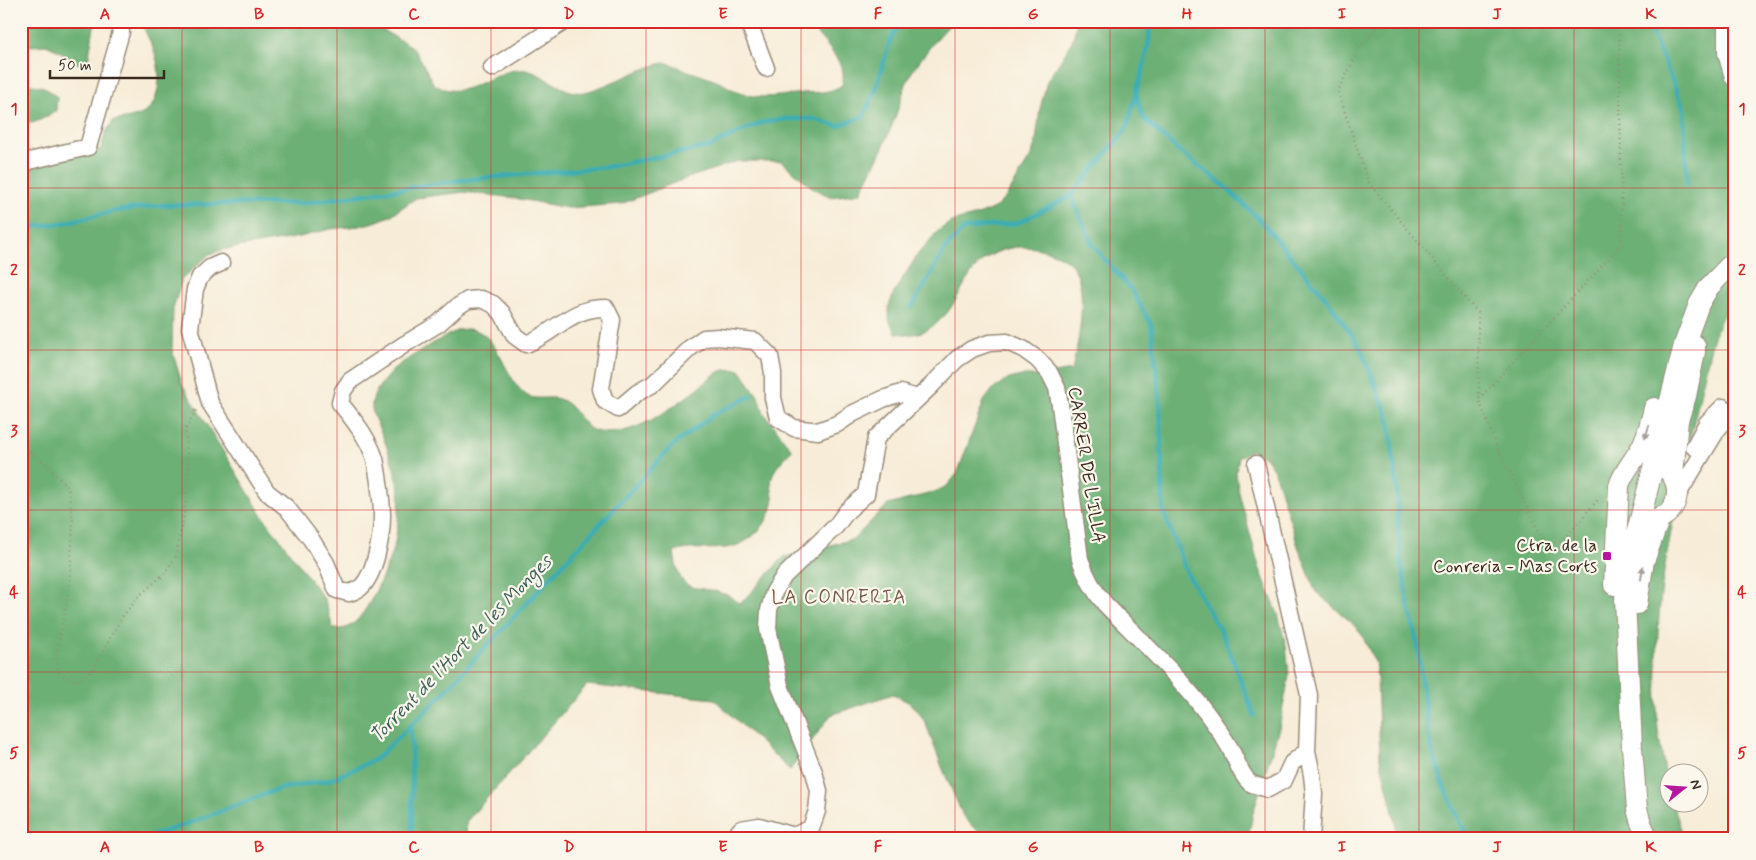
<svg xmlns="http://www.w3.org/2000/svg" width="1756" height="860" font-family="Mynerve,sans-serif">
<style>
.forest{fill:#6cb074;stroke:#546d49}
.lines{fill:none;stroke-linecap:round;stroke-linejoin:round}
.stream{stroke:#3badb4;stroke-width:4.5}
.minor-casing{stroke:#998b7a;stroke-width:19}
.tertiary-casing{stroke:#998b7a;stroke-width:22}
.path{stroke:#998b7a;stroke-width:2.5;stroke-dasharray:1 4;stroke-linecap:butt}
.minor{stroke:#fff;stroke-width:16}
.tertiary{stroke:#fff;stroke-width:20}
.oneway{fill:#a79f9a}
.grid{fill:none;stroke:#d62828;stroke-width:1;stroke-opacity:0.55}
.poi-dot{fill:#b5179e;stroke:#fbf7ec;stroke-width:2}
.labels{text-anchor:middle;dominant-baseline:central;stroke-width:4.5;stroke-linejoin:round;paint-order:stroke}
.street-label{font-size:18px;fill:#3b2a1e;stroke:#fbf7ec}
.poi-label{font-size:18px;fill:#3b2a1e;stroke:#fbf7ec;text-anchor:end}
.neighbourhood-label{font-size:19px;letter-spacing:1px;fill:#7a5749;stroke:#fbf7ec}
.water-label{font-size:19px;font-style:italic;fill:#3b5e5a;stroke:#fbf7ec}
.neatline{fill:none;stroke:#d62828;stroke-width:2}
.grid-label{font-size:16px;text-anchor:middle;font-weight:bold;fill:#d62828}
</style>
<rect width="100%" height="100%" fill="#fbf7ec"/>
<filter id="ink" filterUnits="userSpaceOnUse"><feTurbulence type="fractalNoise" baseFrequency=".02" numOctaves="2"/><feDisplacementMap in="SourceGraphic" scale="10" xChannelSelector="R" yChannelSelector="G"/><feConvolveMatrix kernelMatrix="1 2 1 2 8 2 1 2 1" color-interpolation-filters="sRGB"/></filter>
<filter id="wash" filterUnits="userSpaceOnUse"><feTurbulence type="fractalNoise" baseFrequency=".0096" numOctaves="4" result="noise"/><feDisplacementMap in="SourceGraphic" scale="20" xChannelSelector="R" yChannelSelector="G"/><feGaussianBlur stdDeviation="1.12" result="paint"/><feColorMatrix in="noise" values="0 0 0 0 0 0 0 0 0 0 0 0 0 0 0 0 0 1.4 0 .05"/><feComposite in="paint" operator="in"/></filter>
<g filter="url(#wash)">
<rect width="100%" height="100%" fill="#f7ecd7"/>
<path class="forest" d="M 21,21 L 95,21 L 87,67 L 72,61 L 59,51 L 46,45 L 31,46 L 21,43 Z
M 141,21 L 366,21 L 411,46 L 420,58 L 434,85 C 438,86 443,89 448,90 C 476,94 497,67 525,70 C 544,72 563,96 585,92 C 604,88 653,62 667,63 C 673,64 680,68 685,70 C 697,74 710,78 721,83 C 729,87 736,92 745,94 C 763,100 784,95 802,93 C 817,92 829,94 842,85 C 843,79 844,74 842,69 C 838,56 815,31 805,21 L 953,21 L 933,43 L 913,70 L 905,86 L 896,115 L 882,150 L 860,193 L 832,197 L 814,189 L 781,161 L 738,161 L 679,181 L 621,204 L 568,208 L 514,198 L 464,192 L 416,198 L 390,216 L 375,222 L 359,226 L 330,229 L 300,237 L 226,249 L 210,254 L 182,279 L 173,309 L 172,350 L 182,384 L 262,515 L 325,600 L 333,629 C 337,629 344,629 348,627 C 368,618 389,563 395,542 C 397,534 401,498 399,490 C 396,472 388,449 381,432 C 377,424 371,413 372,404 C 373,391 386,378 394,369 C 401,362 449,333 459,330 C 498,321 501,376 526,395 C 534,401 550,396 559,399 C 575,404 582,427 595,431 C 629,441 672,408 697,389 C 705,383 714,372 725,370 C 729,369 735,370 740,370 L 758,396 L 764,413 L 792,450 C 786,457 776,466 773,474 C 768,485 775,495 773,504 C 769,523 753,540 735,546 C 716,552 695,545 674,552 C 680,599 694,582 727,595 C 732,597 736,601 740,604 L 784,557 L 854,539 L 876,516 L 888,505 L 935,492 L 947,486 L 957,474 L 984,401 L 993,389 L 1006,380 L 1021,376 L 1037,376 L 1072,370 C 1078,345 1091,283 1070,263 C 1061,255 1048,251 1036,248 C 1017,245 1001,248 985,259 C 963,275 959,305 938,322 C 923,334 915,336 896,333 L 889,320 L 889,306 L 894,292 L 918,254 L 938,231 L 951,222 L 981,214 L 996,207 L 1006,197 L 1030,158 L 1036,141 L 1040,109 L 1047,81 L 1065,54 L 1073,39 L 1077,21 L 1735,21 L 1735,299 C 1713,320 1708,363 1701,391 C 1688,448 1675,507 1665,565 C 1657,613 1656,664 1657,713 C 1657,743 1668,772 1668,802 L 1673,803 L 1684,839 L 1397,839 L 1395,820 L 1380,759 L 1377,677 L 1375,662 L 1362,635 L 1352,623 L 1316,592 L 1298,546 L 1274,470 L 1265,457 L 1252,450 L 1239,457 L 1236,472 L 1238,489 L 1259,567 L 1278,614 L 1286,645 L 1289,676 L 1279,728 L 1253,813 L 1248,839 L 990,839 L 974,828 L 963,816 L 942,767 L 926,724 L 919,712 L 908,702 L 893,694 L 831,715 L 790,770 L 714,699 L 587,685 L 466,822 L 467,839 L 21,839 L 21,171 L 101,149 L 105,134 L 113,121 C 123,119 136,118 144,113 C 162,101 161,71 155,54 C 152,43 145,33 141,21 Z
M 21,83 L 44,87 L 57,97 L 56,111 C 46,117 34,125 21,124 Z"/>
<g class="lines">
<path class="stream" d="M 1150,21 L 1149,40 L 1144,66 L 1136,93 L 1143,118 L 1181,153 L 1222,184 L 1260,220 L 1329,302 L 1360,347 L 1389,419 L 1397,491 L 1398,530 L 1402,568 L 1408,604 L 1417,642 L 1426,714 L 1432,751 L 1444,787 L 1459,820 L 1469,839
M 1647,21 L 1684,109 L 1687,184
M 1136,95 L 1126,130 L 1071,196 L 1092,244 L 1132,291 L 1151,324 L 1160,402 L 1163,511 L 1188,575 L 1224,637 L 1254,715
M 21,228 L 64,223 L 115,211 L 164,205 L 305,203 L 463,180 L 607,167 L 709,147 L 761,123 L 786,119 L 813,119 L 838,126 L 864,116 L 875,91 L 890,41 L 901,21
M 912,307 L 945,249 L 964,229 L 1018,223 L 1071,196
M 411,725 L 412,824 L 411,839
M 143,839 L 193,822 L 279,789 L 330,780 L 376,759 L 437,700 L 672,446 L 713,415 L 751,396"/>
</g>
</g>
<g filter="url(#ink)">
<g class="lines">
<defs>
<path id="minor" d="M 748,21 L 766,68
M 492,68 L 565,21
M 21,163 L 88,147 L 121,32 L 118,21
M 221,263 L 210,268 L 200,277 L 195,289 L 190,328 L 210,403 L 267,492 L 287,508 L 311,539 L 326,563 L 337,590 L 349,593 C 353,592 357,590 360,588 C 375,576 382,535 382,516 C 382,501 378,473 375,459 C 369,439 353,419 340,403 L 343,391 L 350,381 L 405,344 L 438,324 L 457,307 L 468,300 L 481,299 L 493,304 L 502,313 L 515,336 L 526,344 C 556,333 570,307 606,308 L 612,320 L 601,389 L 605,401 L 618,409 L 637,393 L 653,384 L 690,348 L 704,338 L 718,337 L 755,341 L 770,356 L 773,373 L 773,398 L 778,418 L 794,428 L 818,431 L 837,424 L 852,414 L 883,399 L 901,393 L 917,398
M 1694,447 L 1707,423 L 1723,407
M 1256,464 L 1309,695 L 1307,751 L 1312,775 L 1314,794 L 1311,839
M 1678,494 L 1717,430 L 1735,408
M 733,839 L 741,829 L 759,826 L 794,836 L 811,828 L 817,811 L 819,791 L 814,772 L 780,686 L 768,629 L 769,610 L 774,592 L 784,576 L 836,526 L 847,511 L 866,494 L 876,438 L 931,386 L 957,359 L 972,349 L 989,343 L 1007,342 L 1023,349 L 1037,359 L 1049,372 L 1057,388 L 1060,405 L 1080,559 C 1086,577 1093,590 1105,604 C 1148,648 1195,690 1227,743 C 1235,755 1239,773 1250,783 C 1255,786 1263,787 1268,789 L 1284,780 L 1292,763 L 1307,751"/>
<path id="tertiary" d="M 1728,21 L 1728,53 L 1735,77
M 1673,475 L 1678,420 L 1686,396 L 1695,352 L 1695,345
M 1649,519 C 1678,521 1687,483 1664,467
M 1614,585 L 1619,486 C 1623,471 1635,460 1642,446 C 1648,434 1651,421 1654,408
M 1637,604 L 1644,561 L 1660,517
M 1648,839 L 1641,823 L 1637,809 L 1632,747 L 1625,600 L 1628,567 L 1684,345 L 1699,304 L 1709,287 L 1735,260"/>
</defs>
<use href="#minor" class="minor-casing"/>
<use href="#tertiary" class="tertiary-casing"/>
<path class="path" d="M 1383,21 L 1359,49 L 1338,91 L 1368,182 L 1478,313 L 1479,400 L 1497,447 L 1547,548 L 1566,537 L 1600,497
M 1479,399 L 1622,244 L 1619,21
M 21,447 L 27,449 L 49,467 L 68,488 L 73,522 L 70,582 L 56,658 L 59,673 L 76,681 L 92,671 L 122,617 L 139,596 L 164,574 L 175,558 L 184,514 L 189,470 L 185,430 L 196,410"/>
<use href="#minor" class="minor"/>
<use href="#tertiary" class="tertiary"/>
</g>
<defs><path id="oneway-solid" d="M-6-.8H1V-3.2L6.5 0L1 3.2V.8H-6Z" transform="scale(1.25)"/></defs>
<g class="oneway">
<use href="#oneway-solid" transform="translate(1647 432) rotate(108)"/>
<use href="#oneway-solid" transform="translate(1642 573) rotate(-81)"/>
</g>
</g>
<path class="grid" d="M 182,21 L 182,839M 337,21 L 337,839M 491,21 L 491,839M 646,21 L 646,839M 801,21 L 801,839M 955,21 L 955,839M 1110,21 L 1110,839M 1265,21 L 1265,839M 1419,21 L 1419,839M 1574,21 L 1574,839M 21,188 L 1735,188M 21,350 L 1735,350M 21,510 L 1735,510M 21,672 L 1735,672"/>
<rect class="poi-dot" x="1602" y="551" width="10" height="10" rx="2.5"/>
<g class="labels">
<g class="street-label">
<text transform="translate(1086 465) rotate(81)">CARRER DE L'ILLA</text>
</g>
<g class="poi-label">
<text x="1597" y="546">Ctra. de la<tspan x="1597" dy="21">Conreria - Mas Corts</tspan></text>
</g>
<g class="neighbourhood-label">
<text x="839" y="597">LA CONRERIA</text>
</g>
<g class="water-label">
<text transform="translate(461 649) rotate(-46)">Torrent de l'Hort de les Monges</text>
</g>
</g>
<rect width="1756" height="860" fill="none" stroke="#fbf7ec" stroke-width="55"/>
<g transform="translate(1684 788) rotate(73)"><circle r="24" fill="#fbf7ec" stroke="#aea59a"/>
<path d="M0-4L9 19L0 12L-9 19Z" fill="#b5179e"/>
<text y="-8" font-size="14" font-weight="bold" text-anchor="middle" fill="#3b2a1e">N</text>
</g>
<path d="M50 70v8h114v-8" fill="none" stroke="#3b2a1e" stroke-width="2.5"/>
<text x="58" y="70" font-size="15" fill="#3b2a1e" stroke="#fbf7ec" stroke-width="4" paint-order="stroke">50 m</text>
<rect x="28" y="28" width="1700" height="804" class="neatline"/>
<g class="grid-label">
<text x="105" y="19">A</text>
<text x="259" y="19">B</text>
<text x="414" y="19">C</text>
<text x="569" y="19">D</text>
<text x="723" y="19">E</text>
<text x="878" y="19">F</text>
<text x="1033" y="19">G</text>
<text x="1187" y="19">H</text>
<text x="1342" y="19">I</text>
<text x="1497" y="19">J</text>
<text x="1651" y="19">K</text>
<text x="14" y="114">1</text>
<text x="1742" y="114">1</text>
<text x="14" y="275">2</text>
<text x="1742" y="275">2</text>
<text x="14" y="436">3</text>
<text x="1742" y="436">3</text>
<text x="14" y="597">4</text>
<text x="1742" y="597">4</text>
<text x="14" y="758">5</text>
<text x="1742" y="758">5</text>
<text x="105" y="852">A</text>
<text x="259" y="852">B</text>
<text x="414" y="852">C</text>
<text x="569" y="852">D</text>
<text x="723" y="852">E</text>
<text x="878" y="852">F</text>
<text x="1033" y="852">G</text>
<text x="1187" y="852">H</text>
<text x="1342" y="852">I</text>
<text x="1497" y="852">J</text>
<text x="1651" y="852">K</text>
</g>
</svg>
